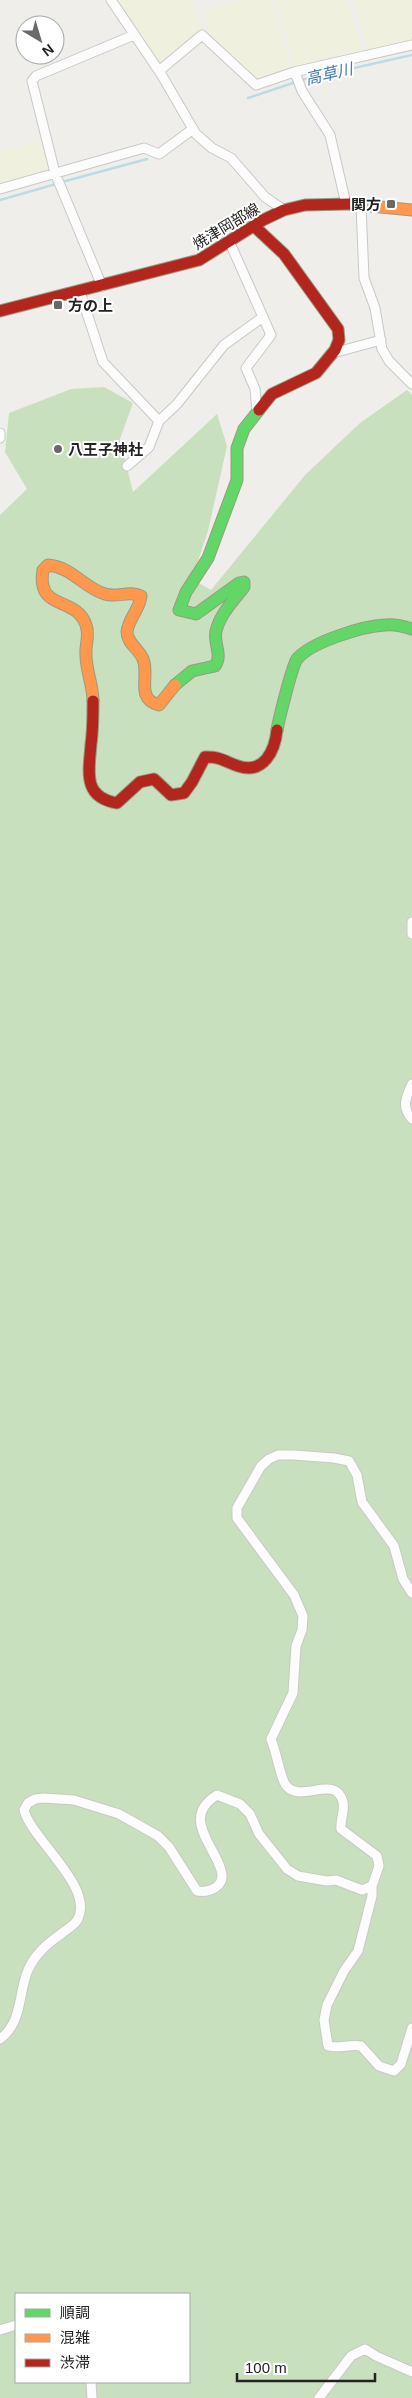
<svg xmlns="http://www.w3.org/2000/svg" width="412" height="2398" font-family="Arial,'Noto Sans JP',sans-serif">
<style>
.farmland{fill:#eff0dd}
.forest{fill:#c9e0be;fill-rule:evenodd}
.lines{fill:none;stroke-linecap:round;stroke-linejoin:round}
.stream{stroke:#bcdbe5;stroke-width:2.5}
.street-casing{stroke:#c9c8c7;stroke-width:11}
.fast-casing{stroke:#999b81;stroke-width:13}
.slow-casing{stroke:#999b81;stroke-width:13}
.jam-casing{stroke:#999b81;stroke-width:13}
.street{stroke:#fdfcfc;stroke-width:9}
.fast{stroke:#63d668;stroke-width:11}
.slow{stroke:#ff974d;stroke-width:11}
.jam{stroke:#b3261e;stroke-width:11}
.poi-dot{fill:#6a6968;stroke:#fff;stroke-width:2}
.labels{text-anchor:middle;dominant-baseline:central;stroke-width:4;stroke-linejoin:round;paint-order:stroke}
.poi-label{font-size:15px;font-weight:bold;fill:#222;stroke:#fff;text-anchor:start}
.street-label{font-size:15px;fill:#222;stroke:#fff}
.water-label{font-size:16px;font-style:italic;fill:#4277b2;stroke:#fff}
</style>
<rect width="100%" height="100%" fill="#f0eeeb"/>
<path class="farmland" d="M 118,0 L 193,0 L 202,31 L 160,66 Z
M 240,0 L 272,0 L 292,71 L 255,80 L 211,36 L 203,10 Z
M 276,0 L 348,0 L 362,50 L 295,69 Z
M 354,0 L 412,0 L 412,39 L 368,51 Z
M 44,140 L 50,169 L 0,184 L 0,151 Z"/>
<path class="forest" d="M 104,387 L 133,403 L 120,439 L 133,492 L 217,414 L 227,446 L 208,531 L 192,579 L 211,590 L 305,475 L 360,423 L 407,390 L 412,395 L 412,2398 L 0,2398 L 0,515 L 27,489 L 5,452 L 9,413 L 71,389 ZM 16,2294 L 189,2294 L 189,2382 L 16,2382 Z"/>
<g class="lines">
<path class="stream" d="M 301,80 L 412,55
M 248,98 L 296,82
M 62,182 L 147,159
M 0,200 L 56,184"/>
<defs>
<path id="street" d="M 111,0 L 161,74 L 196,134 L 212,148 L 231,158 L 265,197 L 284,210
M 159,71 L 202,35 L 256,85 L 294,72 L 412,45
M 296,75 L 302,91 L 330,135 L 346,204
M 0,189 L 144,148 L 159,154 L 193,129
M 361,205 L 364,278 L 375,308 L 382,349 L 389,361 L 412,384
M 230,243 L 271,335 L 246,368 L 255,389 L 257,411
M 102,286 L 55,173 L 32,81 L 36,76 L 134,35
M 80,292 L 103,362 L 159,421
M 333,353 L 381,340
M 0,433 L 0,438
M 127,466 L 149,447 L 159,421 L 177,404 L 224,345 L 263,317
M 412,922 L 412,934
M 412,1084 C 406,1097 401,1107 412,1119
M 372,1886 L 372,1896 L 358,1951 L 344,1971 L 327,2005 L 324,2020 L 328,2046 C 340,2049 349,2044 361,2046 L 379,2066 L 394,2071 L 401,2064 L 412,2028
M 0,2039 C 23,2022 18,1993 28,1970 C 35,1954 47,1944 61,1934 C 67,1929 74,1926 78,1919 C 94,1886 31,1839 24,1810 L 28,1803 L 35,1799 L 44,1798 L 74,1800 L 119,1814 L 158,1836 L 169,1847 L 197,1891 C 210,1893 226,1886 221,1870 C 214,1845 181,1817 217,1795 L 240,1804 L 250,1814 L 259,1834 L 287,1869 L 298,1876 L 327,1881 L 336,1880 L 362,1890 L 372,1886 L 379,1866 L 377,1856 L 341,1829 C 340,1819 345,1811 343,1802 C 335,1772 299,1806 285,1784 C 280,1775 276,1751 271,1739 L 293,1693 L 296,1646 L 302,1630 L 303,1616 L 294,1595 L 237,1518 L 237,1508 L 261,1466 L 269,1459 L 278,1455 L 293,1455 L 334,1458 L 349,1461 L 357,1475 L 362,1502 L 394,1546 L 403,1579 L 412,1593
M 0,2330 L 16,2325
M 91,2382 L 92,2398
M 319,2398 L 351,2356 L 365,2349 L 376,2356 L 412,2372"/>
<path id="fast" d="M 175,685 L 192,671 L 215,666 C 223,655 213,643 216,631 C 220,614 234,600 244,587 L 244,582 L 239,583 L 196,614 L 179,610 L 186,592 L 208,558 L 237,480 L 237,448 L 244,429 L 259,410
M 277,730 C 279,719 292,666 297,659 C 311,642 363,626 385,625 C 395,624 403,626 412,629"/>
<path id="slow" d="M 350,204 L 412,210
M 93,701 C 93,685 86,671 86,655 C 85,645 90,635 86,625 C 76,595 36,612 43,570 L 48,565 C 72,567 84,588 105,594 C 117,598 129,590 141,596 C 140,609 128,619 127,632 C 127,643 139,649 143,659 C 150,676 135,699 159,705 L 175,685"/>
<path id="jam" d="M 254,226 L 284,254 L 338,329 L 339,340 L 335,350 L 316,373 L 272,394 L 259,410
M 0,311 L 199,260 L 263,220 L 284,210 L 305,205 L 350,204
M 93,701 C 93,716 93,730 91,744 C 89,771 82,797 117,803 L 140,782 L 154,779 L 171,795 L 184,793 L 192,782 L 205,757 C 219,756 226,762 238,766 C 264,775 275,750 277,730"/>
</defs>
<use href="#street" class="street-casing"/>
<use href="#fast" class="fast-casing"/>
<use href="#slow" class="slow-casing"/>
<use href="#jam" class="jam-casing"/>
<use href="#street" class="street"/>
<use href="#fast" class="fast"/>
<use href="#slow" class="slow"/>
<use href="#jam" class="jam"/>
</g>
<g class="poi-dot">
<rect x="386" y="199" width="10" height="10" rx="2.5"/>
<rect x="53" y="300" width="10" height="10" rx="2.5"/>
<circle cx="58" cy="449" r="5"/>
</g>
<g class="labels">
<g class="poi-label">
<text x="381" y="204" text-anchor="end">関方</text>
<text x="68" y="305">方の上</text>
<text x="68" y="449">八王子神社</text>
</g>
<g class="street-label">
<text transform="translate(226 226) rotate(-31)">焼津岡部線</text>
</g>
<g class="water-label">
<text transform="translate(329 74) rotate(-13)">高草川</text>
</g>
</g>
<rect x="15" y="2293" width="175" height="90" fill="#ffffff" stroke="#a7a7a7"/>
<rect x="25" y="2309" width="25" height="8" fill="#63d668" stroke="#a7a7a7"/>
<text x="60" y="2318" font-size="15" fill="#222222">順調</text>
<rect x="25" y="2334" width="25" height="8" fill="#ff974d" stroke="#a7a7a7"/>
<text x="60" y="2343" font-size="15" fill="#222222">混雑</text>
<rect x="25" y="2359" width="25" height="8" fill="#b3261e" stroke="#a7a7a7"/>
<text x="60" y="2368" font-size="15" fill="#222222">渋滞</text>
<g transform="translate(40 40) rotate(142)"><circle r="24" fill="#ffffff" stroke="#a7a7a7"/>
<path d="M0-4L9 19L0 12L-9 19Z" fill="#6a6968"/>
<text y="-8" font-size="14" font-weight="bold" text-anchor="middle" fill="#222222">N</text>
</g>
<path d="M237 2373v8h138v-8" fill="none" stroke="#222222" stroke-width="2.5"/>
<text x="245" y="2373" font-size="15" fill="#222222" stroke="#ffffff" stroke-width="4" paint-order="stroke">100 m</text>
</svg>
